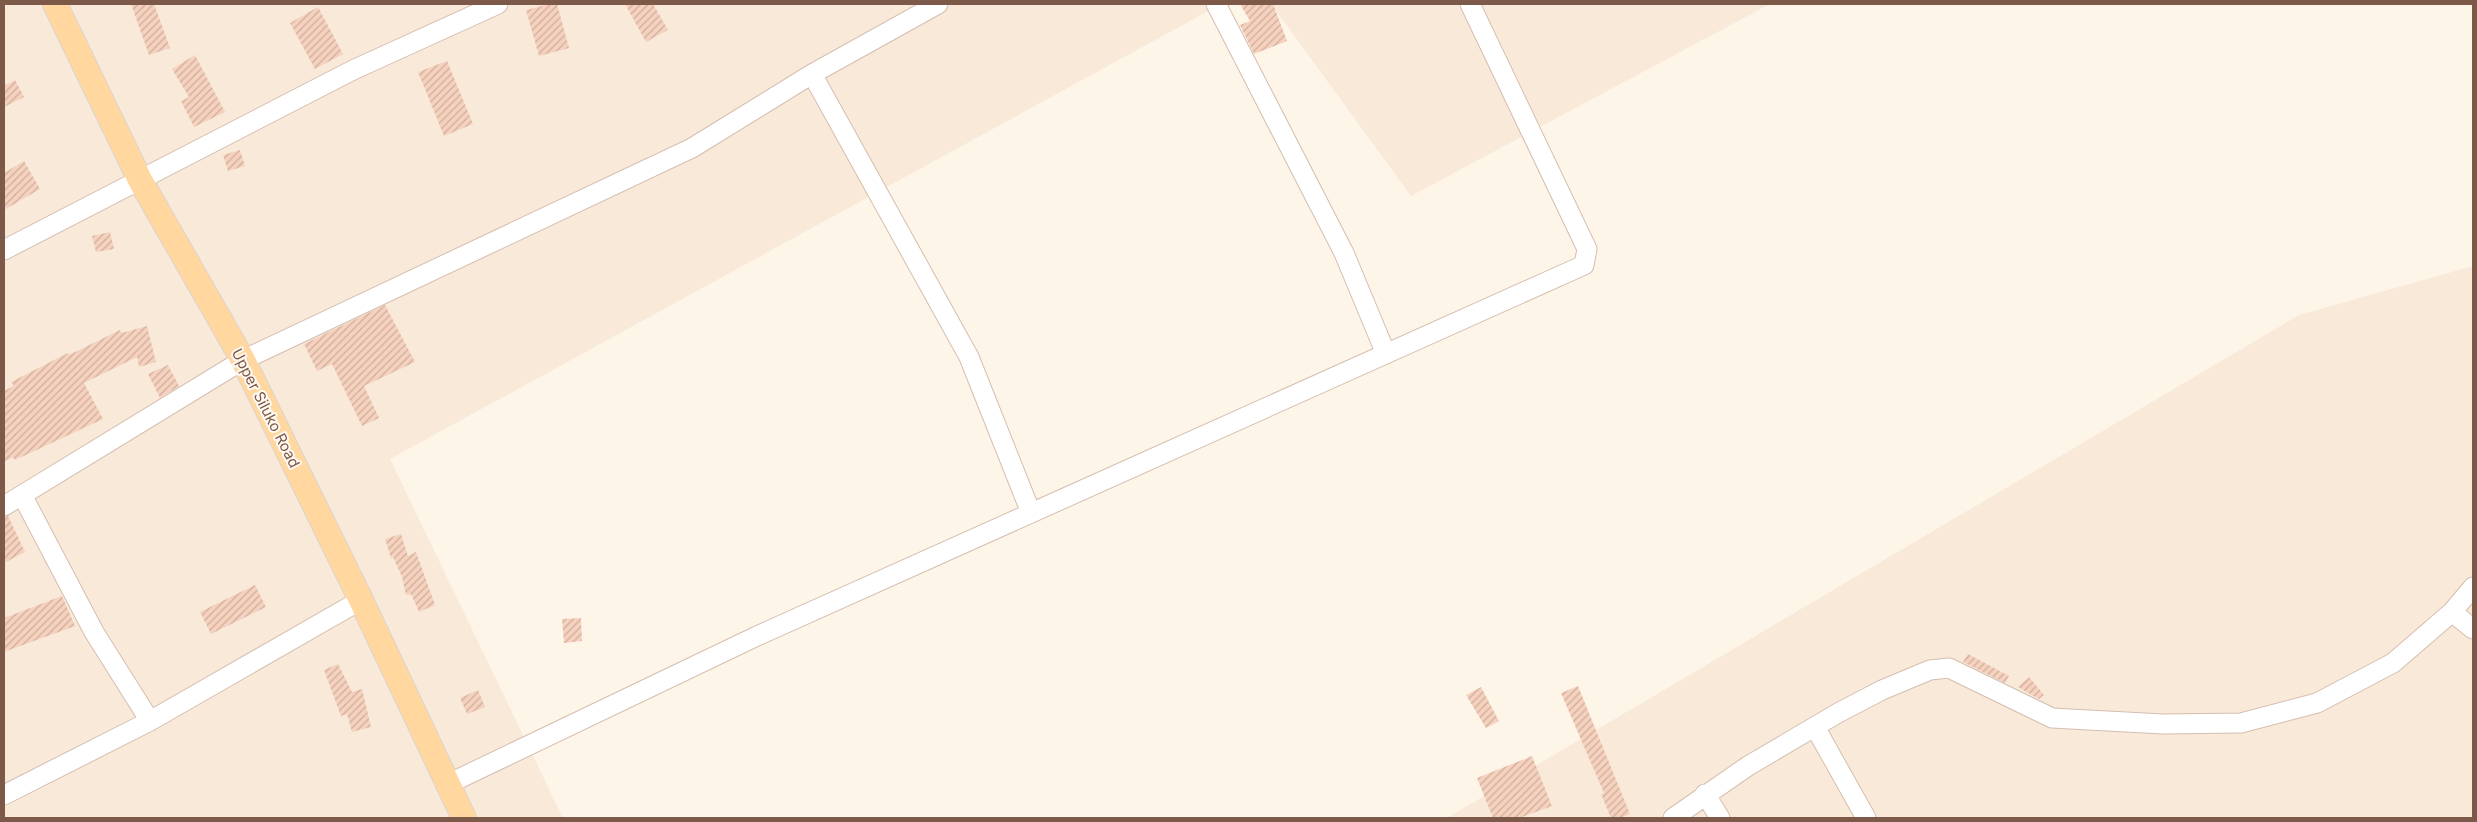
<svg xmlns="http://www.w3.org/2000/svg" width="2477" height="822" font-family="Inter,sans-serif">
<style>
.residential{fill:#f9e9d9}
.building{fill:url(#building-hatch)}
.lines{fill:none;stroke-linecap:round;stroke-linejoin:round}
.minor-casing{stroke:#d5beaf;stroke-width:21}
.major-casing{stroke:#ddd4d0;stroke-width:26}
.minor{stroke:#fff;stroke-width:19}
.major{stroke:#ffd79f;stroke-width:24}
.labels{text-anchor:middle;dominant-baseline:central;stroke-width:4;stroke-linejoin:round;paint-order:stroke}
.street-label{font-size:15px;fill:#7c5949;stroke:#fff9f1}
</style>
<defs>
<pattern id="building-hatch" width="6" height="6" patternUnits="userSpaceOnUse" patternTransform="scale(1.25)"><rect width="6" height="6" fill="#f6d2be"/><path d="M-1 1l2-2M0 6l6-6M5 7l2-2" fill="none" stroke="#ccad9c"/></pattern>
</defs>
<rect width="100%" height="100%" fill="#fef5e9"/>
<path class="residential" d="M 4,4 L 1221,4 L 390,459 L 563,818 L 4,818 Z
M 1271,4 L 1770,4 L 1411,196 Z
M 2473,266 L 2473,818 L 1447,818 L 2299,315 Z"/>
<path class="building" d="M 131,4 L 154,4 L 170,48 L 149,55 Z
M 550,4 L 557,4 L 569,48 L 539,56 L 526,10 Z
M 625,4 L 653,4 L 668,30 L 646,42 Z
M 1240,4 L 1273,4 L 1287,41 L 1254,54 L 1240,25 L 1250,21 Z
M 318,7 L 343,54 L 315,69 L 290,23 Z
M 195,55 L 225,112 L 194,127 L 181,101 L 189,97 L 172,69 Z
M 447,61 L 473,124 L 444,136 L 418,72 Z
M 15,80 L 24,97 L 4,107 L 4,86 Z
M 240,150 L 245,166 L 228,171 L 223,155 Z
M 24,161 L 40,189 L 4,210 L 4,173 Z
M 110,232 L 114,249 L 96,252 L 92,236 Z
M 385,305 L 415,362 L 364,386 L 379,418 L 362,426 L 332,364 L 317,371 L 304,344 Z
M 147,326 L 156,362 L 139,367 L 137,357 L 84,383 L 103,419 L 15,460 L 13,457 L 4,462 L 4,391 L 14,386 L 11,382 L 68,353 L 69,355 L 120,330 L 122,333 Z
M 168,365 L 179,386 L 160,398 L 148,374 Z
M 8,516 L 25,552 L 4,563 L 4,517 Z
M 401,534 L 408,556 L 416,552 L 435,605 L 419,612 L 411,594 L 406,595 L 402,577 L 393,557 L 391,558 L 385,539 Z
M 255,585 L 266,607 L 211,634 L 200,612 Z
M 62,596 L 75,626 L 4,652 L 4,618 Z
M 581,618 L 582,641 L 564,643 L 562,619 Z
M 1968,654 L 2009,676 L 2005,683 L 1963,662 Z
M 338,664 L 352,692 L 362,689 L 371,727 L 352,732 L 347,714 L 341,716 L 324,670 Z
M 2029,677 L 2044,695 L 2039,699 L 2018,687 Z
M 1578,686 L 1630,814 L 1621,818 L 1611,818 L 1601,794 L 1604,793 L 1561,693 Z
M 1481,687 L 1499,721 L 1486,728 L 1466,695 Z
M 478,690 L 485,707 L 467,714 L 460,698 Z
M 1532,756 L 1552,806 L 1519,818 L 1493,818 L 1477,778 Z"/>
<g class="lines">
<defs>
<path id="minor" d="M 1216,4 L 1344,253 L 1386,354
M 812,74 L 969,357 L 1031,513
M 4,250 L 353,70 L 498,4
M 22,495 L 94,632 L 150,721
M 4,506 L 243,360 L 692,148 L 812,74 L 938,4
M 2452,612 L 2473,629
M 1815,727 L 1866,818
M 448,784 L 757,636 L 1584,265 L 1587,249 L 1470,4
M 1705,794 L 1720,818
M 4,795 L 150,721 L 361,600
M 1673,818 L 1748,766 L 1838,713 L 1882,690 L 1930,670 L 1949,668 L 2052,718 L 2163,724 L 2241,723 L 2317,703 L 2393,663 L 2452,612 L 2473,587"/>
<path id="major" d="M 55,4 L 140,180 L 243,360 L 361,600 L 464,818"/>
</defs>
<use href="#minor" class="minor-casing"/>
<use href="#major" class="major-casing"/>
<use href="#minor" class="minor"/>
<use href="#major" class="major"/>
</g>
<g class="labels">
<g class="street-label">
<text transform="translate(266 408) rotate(63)">Upper Siluko Road</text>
</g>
</g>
<rect width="2477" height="822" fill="none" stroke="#7c5949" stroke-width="10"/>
</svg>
